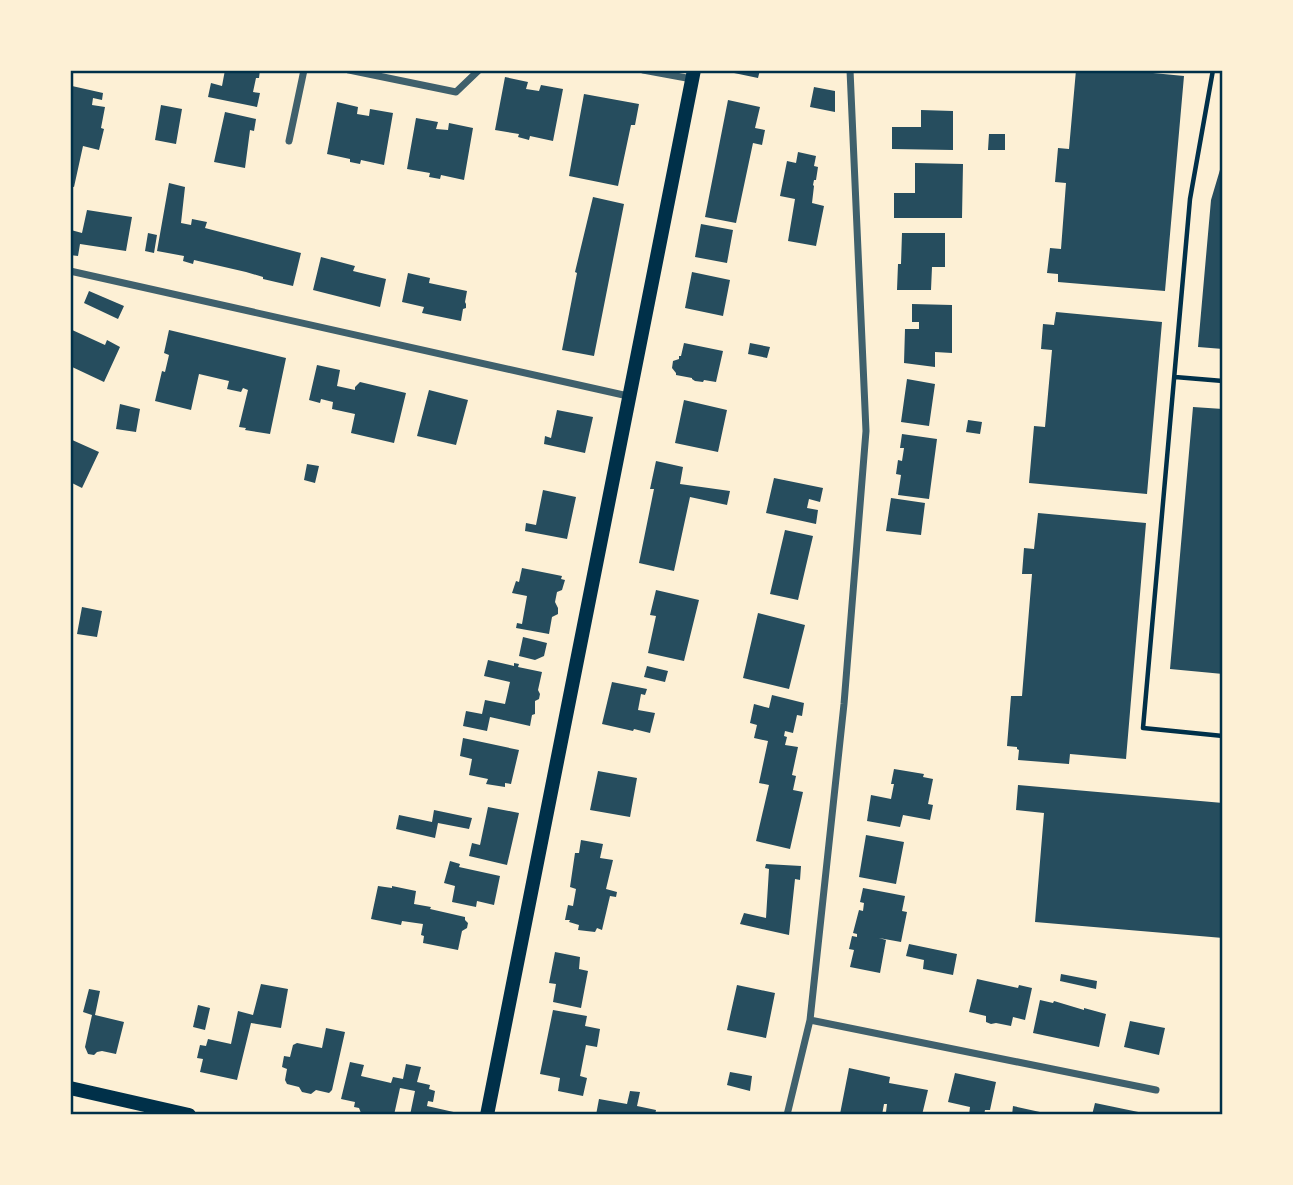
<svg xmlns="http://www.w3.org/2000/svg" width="1293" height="1185" font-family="'Exo 2',sans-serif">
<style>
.building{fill:#264d5e}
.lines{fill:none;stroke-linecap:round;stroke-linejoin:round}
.path{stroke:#003049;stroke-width:4.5}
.minor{stroke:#3f606c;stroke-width:7}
.secondary{stroke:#003049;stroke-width:14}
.neatline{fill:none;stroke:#003049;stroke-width:2.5}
</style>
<rect width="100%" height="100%" fill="#fdf0d5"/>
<path class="building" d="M 225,70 L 260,70 L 259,78 L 256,78 L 253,92 L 260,93 L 257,107 L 208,97 L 211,83 L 222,86 Z
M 734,70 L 760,70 L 758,78 L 734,73 Z
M 1076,70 L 1122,70 L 1184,76 L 1165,291 L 1058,282 L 1058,274 L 1047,273 L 1050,248 L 1061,249 L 1066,183 L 1055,182 L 1058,148 L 1069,149 Z
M 505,77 L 528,82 L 526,89 L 539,91 L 541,85 L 563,89 L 553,141 L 530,136 L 529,140 L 518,137 L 519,134 L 495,130 Z
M 72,86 L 103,93 L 102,100 L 93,98 L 92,105 L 105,107 L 101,128 L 104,129 L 99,150 L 83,146 L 74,187 L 70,186 L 70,94 Z
M 814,87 L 835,91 L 835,112 L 810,107 Z
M 584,94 L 639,104 L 635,125 L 631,125 L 618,186 L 569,176 Z
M 728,100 L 760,107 L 755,128 L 765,130 L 762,145 L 753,143 L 736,223 L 705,217 Z
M 337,102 L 358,107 L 357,114 L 369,116 L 370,109 L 393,113 L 384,165 L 361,160 L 360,164 L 350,162 L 350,159 L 327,154 Z
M 161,105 L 182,109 L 176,144 L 155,140 Z
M 921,110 L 953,111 L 953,150 L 892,149 L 892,127 L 921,127 Z
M 225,112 L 256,119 L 254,131 L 250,130 L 245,168 L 214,162 Z
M 416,118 L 438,122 L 436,129 L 448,130 L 449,123 L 473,128 L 464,180 L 441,175 L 440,179 L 429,177 L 430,173 L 407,169 Z
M 989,134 L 1005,134 L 1005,150 L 988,150 Z
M 798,152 L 816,156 L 814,166 L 818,167 L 816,180 L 814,180 L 813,185 L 814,186 L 812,203 L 824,206 L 816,246 L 788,241 L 795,199 L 780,196 L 787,161 L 796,163 Z
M 915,163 L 963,164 L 962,218 L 894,218 L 894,193 L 915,193 Z
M 1222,163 L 1223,163 L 1223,349 L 1198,347 L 1211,200 Z
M 169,183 L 185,187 L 181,223 L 191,225 L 192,219 L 207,222 L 205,228 L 301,253 L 293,286 L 263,279 L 263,277 L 246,272 L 194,260 L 193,264 L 183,261 L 184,256 L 157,251 Z
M 593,197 L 624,204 L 594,356 L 562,350 L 577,273 L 575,272 Z
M 87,210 L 132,217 L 126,251 L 80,244 L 78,256 L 70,255 L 71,230 L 82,233 Z
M 701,224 L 733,230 L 727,263 L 695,257 Z
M 148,233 L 157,235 L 154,253 L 145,251 Z
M 902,233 L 945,233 L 945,267 L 932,267 L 931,290 L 897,290 L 898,264 L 901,264 Z
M 321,257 L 355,266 L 353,271 L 386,279 L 380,307 L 313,290 Z
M 692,272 L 730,280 L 723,316 L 685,308 Z
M 408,273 L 430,278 L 429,283 L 467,291 L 465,302 L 466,304 L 466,308 L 463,309 L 461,321 L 422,313 L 424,307 L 402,302 Z
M 89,291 L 124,306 L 118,319 L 84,303 Z
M 912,304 L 952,305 L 952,353 L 935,352 L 935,367 L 904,363 L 905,329 L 919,329 L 919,322 L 912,322 Z
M 1056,312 L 1162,322 L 1147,494 L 1029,483 L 1034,426 L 1045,427 L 1052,350 L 1041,349 L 1043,324 L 1054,325 Z
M 70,329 L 105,345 L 107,340 L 120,347 L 104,382 L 70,366 Z
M 169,330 L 286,358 L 270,434 L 245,430 L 246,428 L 239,427 L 248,390 L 243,388 L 241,392 L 227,389 L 229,381 L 199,374 L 191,410 L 155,401 L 162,371 L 165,372 L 169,355 L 164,353 Z
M 684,343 L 723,351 L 716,382 L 704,380 L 703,382 L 695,381 L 692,379 L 692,378 L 676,375 L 676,373 L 672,368 L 673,361 L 679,359 L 679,356 L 681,356 Z
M 750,343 L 770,347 L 767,358 L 748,354 Z
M 317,365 L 340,370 L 337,386 L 355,390 L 355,387 L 360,382 L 406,393 L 394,443 L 351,433 L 355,414 L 332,409 L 333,402 L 321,399 L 320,403 L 309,400 Z
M 907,379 L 935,384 L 929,426 L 901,422 Z
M 429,390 L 468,400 L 456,445 L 417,436 Z
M 684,400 L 727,410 L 718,452 L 675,443 Z
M 120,404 L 140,409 L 136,432 L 116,429 Z
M 1193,407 L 1223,409 L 1223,674 L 1170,669 Z
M 557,410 L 593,417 L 585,453 L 544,444 L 545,436 L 551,438 Z
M 968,420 L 982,422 L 980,434 L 966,432 Z
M 902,434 L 937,439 L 929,499 L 898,495 L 901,475 L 896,474 L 898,460 L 902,461 L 904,448 L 900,448 Z
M 70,439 L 99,452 L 82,488 L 70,482 Z
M 656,461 L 683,467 L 680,484 L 730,491 L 727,505 L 690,497 L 674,571 L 639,563 L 654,489 L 650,489 Z
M 307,464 L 319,466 L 315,483 L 304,480 Z
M 774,478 L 823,488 L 820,502 L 809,499 L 807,508 L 818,510 L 816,524 L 766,513 Z
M 543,490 L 576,497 L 567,539 L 525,531 L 526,523 L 536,525 Z
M 891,498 L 925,503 L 921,535 L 886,531 Z
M 1038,513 L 1146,523 L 1126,759 L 1070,754 L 1069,764 L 1018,760 L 1019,750 L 1017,749 L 1017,747 L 1007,746 L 1011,696 L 1022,696 L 1032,574 L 1022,574 L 1024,548 L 1034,549 Z
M 785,530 L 813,536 L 798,600 L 770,594 Z
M 522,568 L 562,576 L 561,579 L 565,580 L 562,590 L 557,592 L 555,602 L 558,608 L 558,614 L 552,617 L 549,634 L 516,628 L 517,623 L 522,624 L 527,596 L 512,593 L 516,581 L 519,582 Z
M 656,590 L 699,600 L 684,661 L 648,653 L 656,616 L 650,615 Z
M 82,607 L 102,611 L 97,637 L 77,634 Z
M 758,613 L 805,625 L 789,689 L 743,678 Z
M 523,637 L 547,643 L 544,656 L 535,660 L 519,656 Z
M 488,660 L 514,666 L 514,663 L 519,664 L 518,667 L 542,672 L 538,690 L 540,694 L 539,699 L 535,701 L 535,714 L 532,715 L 530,726 L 490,717 L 487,731 L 463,726 L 466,711 L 482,714 L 485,700 L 505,704 L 510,682 L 484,676 Z
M 647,666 L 668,671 L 665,682 L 644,677 Z
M 612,682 L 647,689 L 645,695 L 641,694 L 638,710 L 655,713 L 650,733 L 634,729 L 633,731 L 602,724 Z
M 772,695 L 804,703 L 802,716 L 797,715 L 793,733 L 785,731 L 784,736 L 787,737 L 785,745 L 798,747 L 792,775 L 796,776 L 793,790 L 803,792 L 790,849 L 756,841 L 769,785 L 759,783 L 768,741 L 754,738 L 757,725 L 750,723 L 754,704 L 769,708 Z
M 463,738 L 519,750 L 511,784 L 505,783 L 505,787 L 486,784 L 488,779 L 469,775 L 472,759 L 460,756 Z
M 894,769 L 924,774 L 923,777 L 933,779 L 928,804 L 933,805 L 930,820 L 903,815 L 900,827 L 867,821 L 871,795 L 891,799 L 894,784 L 891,784 Z
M 598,771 L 637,778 L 630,817 L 590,810 Z
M 1018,785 L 1223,803 L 1223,938 L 1035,922 L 1044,813 L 1016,810 Z
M 488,807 L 519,813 L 507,865 L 469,856 L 472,843 L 480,845 Z
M 434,810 L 472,818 L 469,829 L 438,823 L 435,838 L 396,829 L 399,815 L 432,822 Z
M 866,835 L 904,842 L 896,884 L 859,877 Z
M 581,840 L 603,844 L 600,858 L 613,860 L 606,889 L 617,892 L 616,897 L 610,896 L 602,930 L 597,928 L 595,932 L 578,930 L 579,925 L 569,922 L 570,920 L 565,920 L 568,905 L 573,906 L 576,889 L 570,887 L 575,853 L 579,853 Z
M 450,861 L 460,864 L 459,867 L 500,876 L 494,905 L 477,901 L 476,907 L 452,902 L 455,886 L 444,883 Z
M 766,864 L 801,866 L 800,880 L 795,879 L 789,935 L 740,924 L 744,913 L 766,918 L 769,869 L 765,868 Z
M 378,886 L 392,888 L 392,886 L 416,891 L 414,904 L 431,907 L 430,909 L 465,917 L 465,920 L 468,923 L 467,928 L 462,931 L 458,950 L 423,943 L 424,936 L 421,935 L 423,924 L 402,921 L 401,925 L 371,919 Z
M 863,888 L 905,896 L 902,911 L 907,912 L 901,942 L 879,938 L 886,940 L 880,973 L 850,967 L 854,950 L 849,949 L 852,936 L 857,937 L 857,934 L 853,933 L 859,910 L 863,911 L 864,903 L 860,902 Z
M 909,944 L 957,954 L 953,975 L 923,969 L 924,960 L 906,956 Z
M 555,952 L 580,957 L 579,969 L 588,971 L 581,1008 L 553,1002 L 556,984 L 549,983 Z
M 1061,974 L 1097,981 L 1096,989 L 1060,981 Z
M 977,979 L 1018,988 L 1019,985 L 1032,988 L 1025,1020 L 1013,1017 L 1011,1026 L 996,1023 L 991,1024 L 986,1022 L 986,1016 L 969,1012 Z
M 261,984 L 288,989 L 281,1028 L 251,1023 L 237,1080 L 200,1072 L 203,1059 L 197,1058 L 200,1045 L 206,1046 L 208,1039 L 231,1044 L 238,1011 L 253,1015 Z
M 737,985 L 775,993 L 766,1038 L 727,1030 Z
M 89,989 L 100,991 L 95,1015 L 124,1022 L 116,1054 L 102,1051 L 97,1052 L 94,1055 L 88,1054 L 85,1047 L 92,1015 L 83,1012 Z
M 1040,1000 L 1053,1003 L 1054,1001 L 1084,1010 L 1084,1008 L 1106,1014 L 1099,1047 L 1033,1033 Z
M 198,1005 L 210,1008 L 205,1030 L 193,1027 Z
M 553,1010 L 587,1016 L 585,1026 L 600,1029 L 597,1047 L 586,1045 L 580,1076 L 587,1078 L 583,1096 L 558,1091 L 560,1078 L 540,1074 Z
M 1130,1021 L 1165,1028 L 1159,1055 L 1124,1047 Z
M 326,1028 L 345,1032 L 332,1090 L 329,1093 L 316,1090 L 311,1094 L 302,1092 L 299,1087 L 287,1084 L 285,1080 L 287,1069 L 282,1067 L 284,1056 L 290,1057 L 293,1045 L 297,1043 L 322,1048 Z
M 350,1062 L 364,1065 L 361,1076 L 391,1083 L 393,1077 L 403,1079 L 406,1064 L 421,1067 L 417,1082 L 430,1085 L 429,1089 L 435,1091 L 433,1102 L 428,1101 L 427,1106 L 458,1113 L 457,1115 L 410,1115 L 415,1091 L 400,1088 L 394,1115 L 384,1115 L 370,1112 L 366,1113 L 361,1113 L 359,1108 L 354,1107 L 355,1102 L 341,1099 Z
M 849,1068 L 890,1077 L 889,1083 L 928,1090 L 922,1115 L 901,1115 L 886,1112 L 887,1104 L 884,1104 L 882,1115 L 846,1115 L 840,1114 Z
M 730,1072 L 752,1076 L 750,1091 L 727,1085 Z
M 955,1073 L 996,1082 L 990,1110 L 985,1110 L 984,1115 L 969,1115 L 970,1107 L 948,1102 Z
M 630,1091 L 640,1092 L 637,1106 L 656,1110 L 655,1115 L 596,1115 L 599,1099 L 627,1104 Z
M 1095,1103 L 1148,1114 L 1148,1115 L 1092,1115 Z
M 1013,1106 L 1049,1114 L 1048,1115 L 1012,1115 Z"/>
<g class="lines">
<path class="path" d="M 1213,70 L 1190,199 L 1143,728 L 1223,736
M 1175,377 L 1223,381"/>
<path class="minor" d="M 349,70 L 456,92 L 479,70
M 643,70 L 692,79
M 289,141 L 304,70
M 70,271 L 628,396
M 810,1020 L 1156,1090
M 787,1115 L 810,1020 L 844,704 L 866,431 L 850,70"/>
<path class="secondary" d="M 70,1088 L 189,1115
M 487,1115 L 694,70"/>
</g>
<rect width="1293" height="1185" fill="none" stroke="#fdf0d5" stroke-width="144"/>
<rect x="72" y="72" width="1149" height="1041" class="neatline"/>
</svg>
